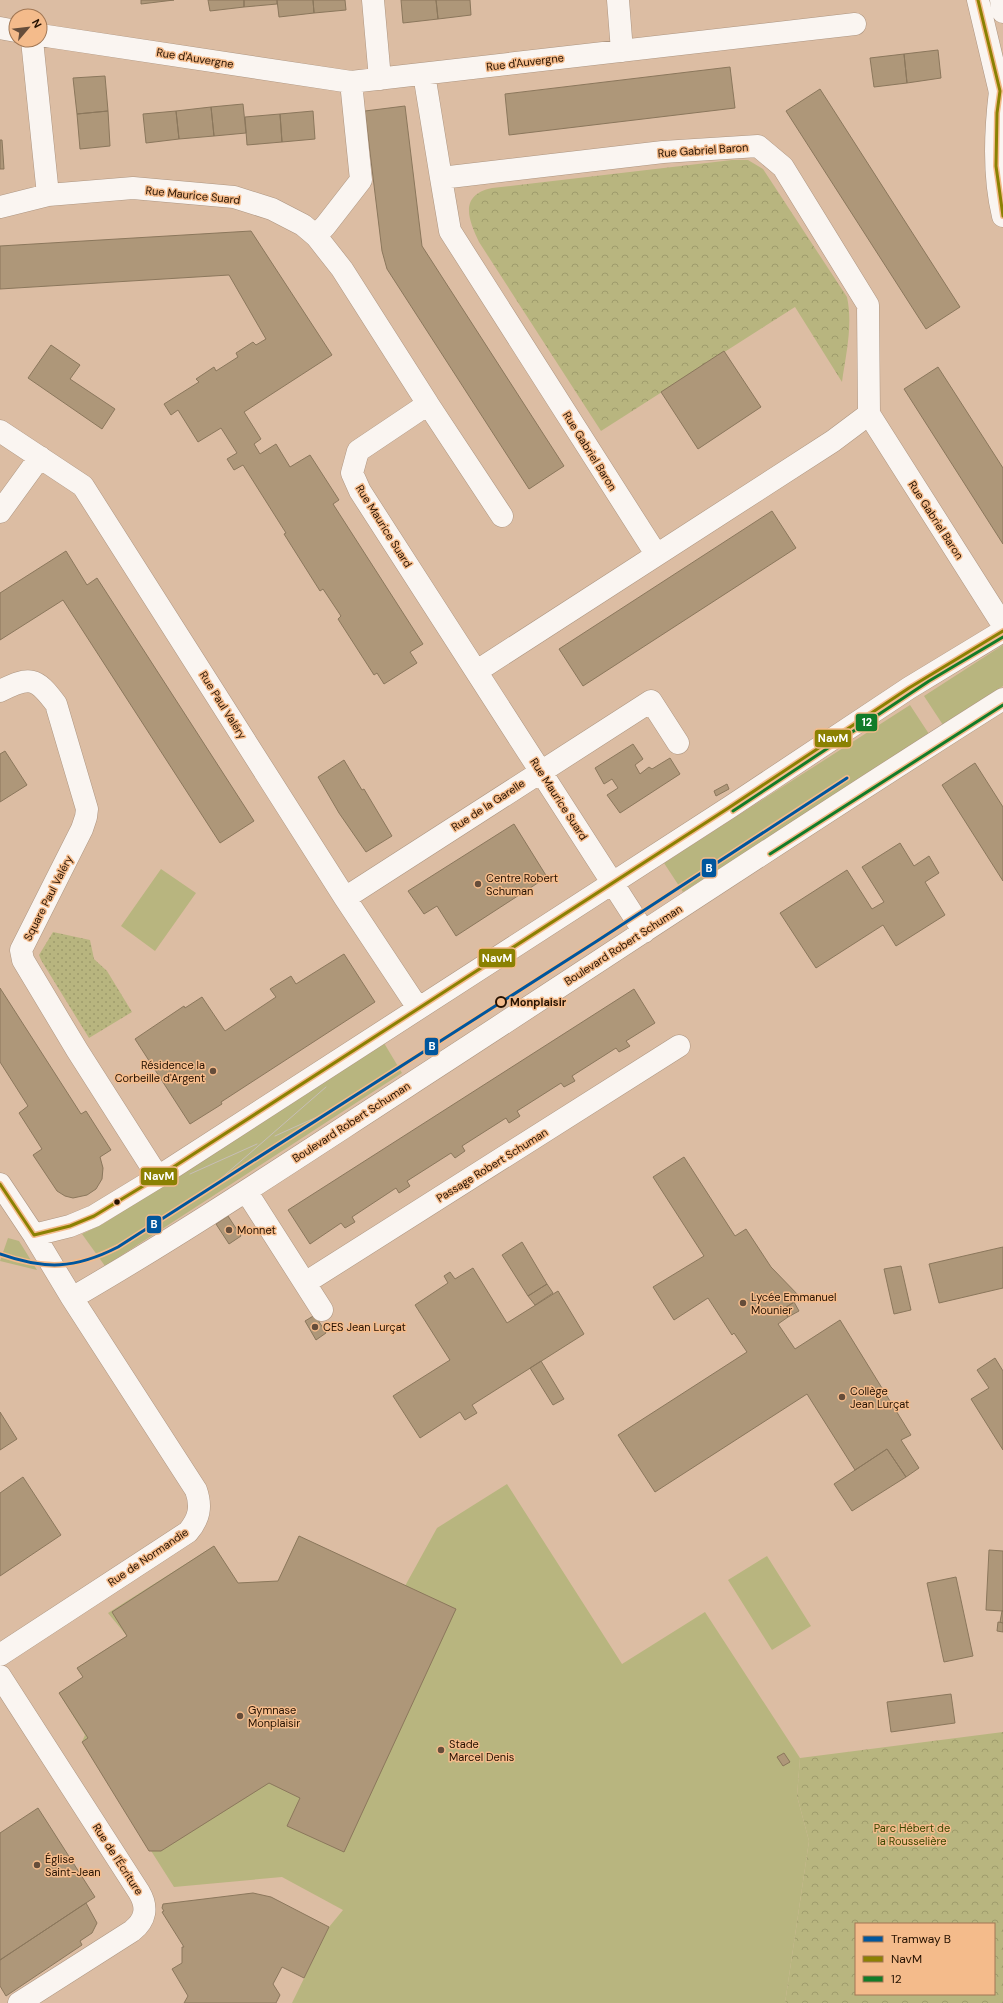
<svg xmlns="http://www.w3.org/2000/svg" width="1003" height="2003" font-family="'DM Sans',sans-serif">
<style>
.grass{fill:#b8b57f}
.park{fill:url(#park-crowns);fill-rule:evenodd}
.garden{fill:url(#garden-dots)}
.building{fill:#ae9779;stroke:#8b775c}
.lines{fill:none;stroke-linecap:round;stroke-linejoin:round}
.minor-casing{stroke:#ad9580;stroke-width:23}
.secondary-casing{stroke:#ad9580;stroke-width:23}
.minor{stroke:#faf5f1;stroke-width:22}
.secondary{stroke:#faf5f1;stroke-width:22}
.tram{stroke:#c7beb6;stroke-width:1}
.bus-1-casing{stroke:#f4bb8b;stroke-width:6}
.bus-2-casing{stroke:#f4bb8b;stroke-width:6}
.bus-1{stroke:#8b8102;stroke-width:3}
.bus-2{stroke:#127c29;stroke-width:3}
.tram-1-casing{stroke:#f4bb8b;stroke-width:6}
.tram-1{stroke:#00569d;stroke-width:3}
.poi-dot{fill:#654d3a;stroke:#f4bb8b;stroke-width:1.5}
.stop-dot{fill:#f4bb8b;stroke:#251101;stroke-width:2}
.bus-dot{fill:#251101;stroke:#f4bb8b;stroke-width:1.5}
.labels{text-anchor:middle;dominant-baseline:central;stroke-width:3;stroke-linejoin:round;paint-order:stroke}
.street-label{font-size:11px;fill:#251101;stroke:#f4bb8b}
.poi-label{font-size:11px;fill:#251101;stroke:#f4bb8b;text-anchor:start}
.stop-label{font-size:11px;font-weight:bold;fill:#251101;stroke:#f4bb8b;text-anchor:start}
.park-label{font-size:11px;fill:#394700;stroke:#f4bb8b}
.line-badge{stroke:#f4bb8b;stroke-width:1.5}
.badge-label{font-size:11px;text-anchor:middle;font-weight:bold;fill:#fff}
</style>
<defs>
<pattern id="park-crowns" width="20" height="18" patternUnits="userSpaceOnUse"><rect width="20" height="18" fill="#b8b57f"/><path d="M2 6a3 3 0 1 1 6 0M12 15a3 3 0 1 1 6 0" fill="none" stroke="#9e9b6c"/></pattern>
<pattern id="garden-dots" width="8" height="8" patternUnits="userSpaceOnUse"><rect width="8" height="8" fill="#b8b57f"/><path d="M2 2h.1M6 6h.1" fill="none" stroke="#9e9b6c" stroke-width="1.8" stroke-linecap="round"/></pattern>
</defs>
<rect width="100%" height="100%" fill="#dcbda3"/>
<path class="grass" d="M 1003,645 L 1003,686 L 943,725 L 924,696 Z
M 910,705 L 929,734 L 683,892 L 664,863 Z
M 161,869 L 196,893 L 155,951 L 121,926 Z
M 384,1043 L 402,1073 L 105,1266 L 82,1234 L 103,1224 Z
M 8,1238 L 19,1241 L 37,1270 L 0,1261 Z
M 507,1484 L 622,1664 L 705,1612 L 800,1758 L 797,1796 L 809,1841 L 785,2003 L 292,2003 L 329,1927 L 343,1910 L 282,1877 L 174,1887 L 82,1742 L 85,1735 L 59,1693 L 83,1677 L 77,1668 L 127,1636 L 108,1613 L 214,1546 L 238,1583 L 278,1581 L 299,1536 L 405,1586 L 437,1528 Z
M 767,1556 L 811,1626 L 772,1650 L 728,1580 Z"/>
<path class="park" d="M 732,160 L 748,160 L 763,169 L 847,297 C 853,325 846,354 842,382 L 795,307 L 601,431 L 479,242 C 468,219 459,195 492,188 Z
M 1003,1732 L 1003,2003 L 785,2003 L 809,1841 L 797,1796 L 800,1758 ZM 856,1924 L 994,1924 L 994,1994 L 856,1994 Z"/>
<path class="garden" d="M 53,932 L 90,940 L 94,959 L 107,971 L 132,1012 L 89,1038 L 41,960 L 39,955 Z"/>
<path class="building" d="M 141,0 L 174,0 L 141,4 Z
M 208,0 L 244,0 L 244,7 L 210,11 Z
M 244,0 L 277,0 L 277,4 L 244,7 Z
M 277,0 L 313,0 L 314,13 L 279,17 Z
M 313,0 L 345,0 L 346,10 L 314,13 Z
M 401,0 L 436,0 L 438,19 L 403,23 Z
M 436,0 L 470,0 L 471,15 L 438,19 Z
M 938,50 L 941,78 L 907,83 L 904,54 Z
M 904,54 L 907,83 L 874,87 L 870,58 Z
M 730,67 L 735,108 L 509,135 L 505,94 Z
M 105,76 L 108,111 L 77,114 L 73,78 Z
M 820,89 L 960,307 L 926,329 L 786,111 Z
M 243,104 L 246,133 L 214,136 L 211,107 Z
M 405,106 L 422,246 L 564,466 L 529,489 L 387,269 L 382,251 L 365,111 Z
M 211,107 L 214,136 L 179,139 L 176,111 Z
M 108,111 L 110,146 L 80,149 L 77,114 Z
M 176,111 L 179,139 L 146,143 L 143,114 Z
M 313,111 L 315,139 L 282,142 L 280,114 Z
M 280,114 L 282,142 L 247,145 L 245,117 Z
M 0,140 L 2,140 L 4,169 L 0,169 Z
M 251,231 L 332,355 L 244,412 L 261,439 L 254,444 L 260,454 L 276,444 L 290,467 L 310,455 L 339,500 L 333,504 L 423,644 L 410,652 L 417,663 L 384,684 L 377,673 L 374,675 L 338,619 L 341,616 L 323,589 L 320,591 L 284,534 L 286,533 L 243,465 L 234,470 L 227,459 L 237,453 L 221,428 L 198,442 L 178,410 L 171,415 L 164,404 L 199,382 L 196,379 L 214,367 L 216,371 L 238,357 L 236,353 L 253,342 L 256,345 L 266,339 L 229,275 L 0,289 L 0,246 Z
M 51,345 L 80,365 L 70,379 L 115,409 L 102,429 L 28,378 Z
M 724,351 L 761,407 L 698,449 L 661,392 Z
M 938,367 L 1003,468 L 1003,544 L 904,389 Z
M 772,511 L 796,548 L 583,686 L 559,649 Z
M 66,551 L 87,585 L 97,578 L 254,821 L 220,843 L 63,600 L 0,640 L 0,593 Z
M 633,744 L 643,759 L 635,765 L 640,774 L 649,767 L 652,769 L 670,758 L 680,774 L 620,813 L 607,795 L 618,788 L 612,779 L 604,784 L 595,768 Z
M 5,751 L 27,785 L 0,802 L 0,754 Z
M 344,760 L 362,790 L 364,789 L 392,836 L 366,852 L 339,813 L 318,777 Z
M 975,763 L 1003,807 L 1003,881 L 942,785 Z
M 727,784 L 729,789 L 716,796 L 714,791 Z
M 514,824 L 547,877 L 456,936 L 437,906 L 424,914 L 408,891 Z
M 900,843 L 914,866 L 929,856 L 939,873 L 925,882 L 945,915 L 896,946 L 883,925 L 816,968 L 780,913 L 847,870 L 872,909 L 884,902 L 862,867 Z
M 344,954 L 375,1002 L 221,1102 L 222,1104 L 190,1124 L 135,1039 L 184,1006 L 185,1008 L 202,997 L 225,1031 L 276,997 L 270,989 L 291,976 L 296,984 Z
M 0,988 L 81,1114 L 86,1111 L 111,1150 L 100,1157 L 103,1168 L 102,1179 L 96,1189 L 87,1195 L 73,1198 L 65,1196 L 57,1191 L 33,1155 L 42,1149 L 19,1113 L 28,1106 L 0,1062 Z
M 634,989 L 655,1023 L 626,1041 L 630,1046 L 619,1052 L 616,1048 L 572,1076 L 575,1081 L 564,1087 L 561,1083 L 517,1111 L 520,1116 L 509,1123 L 506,1118 L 462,1146 L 465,1151 L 455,1158 L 451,1153 L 407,1181 L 410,1186 L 399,1193 L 396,1188 L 352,1217 L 355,1222 L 345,1228 L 341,1223 L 310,1244 L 288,1210 Z
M 684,1157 L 735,1236 L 746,1229 L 771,1267 L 801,1298 L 783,1309 L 788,1317 L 778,1324 L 795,1349 L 840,1320 L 911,1435 L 901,1440 L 919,1468 L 906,1477 L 887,1449 L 855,1470 L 807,1394 L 655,1492 L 618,1435 L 747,1352 L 734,1333 L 732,1335 L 708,1298 L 674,1320 L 653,1287 L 704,1256 L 653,1177 Z
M 228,1216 L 241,1236 L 229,1244 L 216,1224 Z
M 522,1242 L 547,1284 L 528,1296 L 502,1255 Z
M 1003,1247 L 1003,1288 L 939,1303 L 929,1264 Z
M 901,1266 L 911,1310 L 894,1314 L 884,1269 Z
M 473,1268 L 507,1323 L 558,1291 L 584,1334 L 472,1405 L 477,1413 L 465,1420 L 460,1412 L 420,1438 L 393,1396 L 450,1360 L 415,1305 L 448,1283 L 444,1276 L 450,1272 L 455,1279 Z
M 547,1284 L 553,1293 L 535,1305 L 528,1296 Z
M 794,1302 L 799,1311 L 788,1317 L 783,1309 Z
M 315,1315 L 326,1333 L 316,1340 L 305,1321 Z
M 995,1358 L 1003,1371 L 1003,1450 L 971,1399 L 989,1388 L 977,1370 Z
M 541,1361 L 564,1399 L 553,1405 L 530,1368 Z
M 0,1412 L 17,1439 L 0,1450 Z
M 887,1449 L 906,1477 L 852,1511 L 834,1484 Z
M 23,1477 L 61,1535 L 0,1576 L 0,1493 Z
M 299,1536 L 456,1609 L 344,1852 L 287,1826 L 300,1798 L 269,1783 L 161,1851 L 149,1851 L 82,1742 L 88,1738 L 59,1693 L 83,1677 L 77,1668 L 127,1636 L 112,1612 L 214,1546 L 238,1583 L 278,1581 Z
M 989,1550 L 1003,1551 L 1003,1611 L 986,1610 Z
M 956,1577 L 973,1656 L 944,1662 L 927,1583 Z
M 1002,1611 L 1003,1611 L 1003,1623 L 1000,1622 Z
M 998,1622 L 1003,1623 L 1003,1632 L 997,1631 Z
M 951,1694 L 955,1723 L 891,1732 L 887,1702 Z
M 784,1753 L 790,1762 L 783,1766 L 777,1757 Z
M 38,1808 L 95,1897 L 0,1960 L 0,1833 Z
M 253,1893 L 271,1897 L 329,1927 L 304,1978 L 282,1967 L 273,1984 L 280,1995 L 276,2003 L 184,2003 L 188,1996 L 172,1969 L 182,1963 L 182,1947 L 184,1947 L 162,1912 L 164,1911 L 162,1908 L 163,1904 Z
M 86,1903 L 97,1923 L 92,1933 L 80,1941 L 82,1945 L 6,1996 L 0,1986 L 0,1960 Z"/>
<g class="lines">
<defs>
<path id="minor" d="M 373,0 L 380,79
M 618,0 L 622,51
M 0,28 L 16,31
M 40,35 L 351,82 L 855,24
M 32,40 L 48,195
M 424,74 L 441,178
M 1000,91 C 995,132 993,176 1003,216
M 0,207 L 48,195 L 133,188 L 234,197 L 272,209 L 303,225 L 316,236 L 342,269 L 428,404 L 358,451 L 352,473 L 360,491 L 644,932
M 316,236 L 326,225 L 361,180 L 351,82
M 428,404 L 502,516
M 0,431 L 83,486 L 345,898 L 418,1008
M 0,512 L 40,457
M 656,554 L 450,231 L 441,178 L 663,152 L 758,146 L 783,167 L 868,305 L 869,414
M 477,671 L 833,441 L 869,414 L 1003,625
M 0,691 C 30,676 36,677 56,704 L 87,809 L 86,817 L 82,829 L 21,950 L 23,960 L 77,1050 L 158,1177
M 345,898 L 651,701 L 678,743
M 0,1184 L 34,1235 L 70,1226 L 94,1216 L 158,1177 L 730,807 L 909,688 L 1003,631
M 246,1191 L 322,1310
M 34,1235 L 72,1298
M 305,1283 L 679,1046
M 0,1655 L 188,1532 C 199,1519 202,1507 196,1490 L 72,1298 C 186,1232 295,1159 406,1087 C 605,958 802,826 1003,699
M 0,1676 L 139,1892 C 148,1907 146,1920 132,1931 L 19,2003"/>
<path id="secondary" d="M 978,0 L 1003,105
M 1001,0 L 1003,12"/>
</defs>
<use href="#minor" class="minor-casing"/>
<use href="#secondary" class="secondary-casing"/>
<use href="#minor" class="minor"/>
<use href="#secondary" class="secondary"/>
<path class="tram" d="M 275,1136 L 339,1107
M 190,1174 L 257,1144
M 203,1194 L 326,1087"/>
<defs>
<path id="bus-1" d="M 978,0 L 1000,91 L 997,113 L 996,166 L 1003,216
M 0,1184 L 34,1235 L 70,1226 L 94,1216 L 158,1177 L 730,807 L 909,688 L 1003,631"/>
<path id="bus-2" d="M 733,811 L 929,681 L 1003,637
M 770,854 L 1003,705"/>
</defs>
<use href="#bus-1" class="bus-1-casing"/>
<use href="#bus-2" class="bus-2-casing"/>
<use href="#bus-1" class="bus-1"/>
<use href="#bus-2" class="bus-2"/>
<defs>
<path id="tram-1" d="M 0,1254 C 45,1270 75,1269 118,1247 L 597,941 L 847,778"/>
</defs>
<use href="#tram-1" class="tram-1-casing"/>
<use href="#tram-1" class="tram-1"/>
</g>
<g class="poi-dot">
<circle cx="478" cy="884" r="4"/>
<circle cx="213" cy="1071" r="4"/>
<circle cx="229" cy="1230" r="4"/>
<circle cx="743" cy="1303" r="4"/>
<circle cx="315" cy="1327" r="4"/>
<circle cx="842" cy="1397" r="4"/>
<circle cx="240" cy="1716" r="4"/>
<circle cx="441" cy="1750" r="4"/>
<circle cx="37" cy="1865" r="4"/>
</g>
<circle class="stop-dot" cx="501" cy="1002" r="5"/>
<circle class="bus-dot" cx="117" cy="1202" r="3.5"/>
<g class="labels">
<g class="street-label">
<text transform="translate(195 58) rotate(9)">Rue d'Auvergne</text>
<text transform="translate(525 62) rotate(-7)">Rue d'Auvergne</text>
<text transform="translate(703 150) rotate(-4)">Rue Gabriel Baron</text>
<text transform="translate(193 195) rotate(6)">Rue Maurice Suard</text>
<text transform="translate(590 451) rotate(58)">Rue Gabriel Baron</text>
<text transform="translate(936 520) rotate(57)">Rue Gabriel Baron</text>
<text transform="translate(384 526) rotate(58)">Rue Maurice Suard</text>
<text transform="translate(223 705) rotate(58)">Rue Paul Valéry</text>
<text transform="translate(559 799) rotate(57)">Rue Maurice Suard</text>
<text transform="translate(488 805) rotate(-33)">Rue de la Garelle</text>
<text transform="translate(48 898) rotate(-63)">Square Paul Valéry</text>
<text transform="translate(623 945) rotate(-33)">Boulevard Robert Schuman</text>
<text transform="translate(351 1122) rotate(-33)">Boulevard Robert Schuman</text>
<text transform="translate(492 1165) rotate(-32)">Passage Robert Schuman</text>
<text transform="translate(148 1557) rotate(-34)">Rue de Normandie</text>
<text transform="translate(118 1859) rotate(57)">Rue de l'Écriture</text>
</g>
<g class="poi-label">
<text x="486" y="878">Centre Robert<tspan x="486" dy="13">Schuman</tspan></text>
<text x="205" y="1065" text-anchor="end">Résidence la<tspan x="205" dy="13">Corbeille d'Argent</tspan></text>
<text x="237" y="1230">Monnet</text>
<text x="751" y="1297">Lycée Emmanuel<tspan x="751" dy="13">Mounier</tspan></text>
<text x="323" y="1327">CES Jean Lurçat</text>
<text x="850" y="1391">Collège<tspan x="850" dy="13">Jean Lurçat</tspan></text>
<text x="248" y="1710">Gymnase<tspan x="248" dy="13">Monplaisir</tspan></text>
<text x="449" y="1744">Stade<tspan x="449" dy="13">Marcel Denis</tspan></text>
<text x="45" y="1859">Église<tspan x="45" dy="13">Saint-Jean</tspan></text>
</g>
<g class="stop-label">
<text x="510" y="1002">Monplaisir</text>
</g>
<g class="park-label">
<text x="912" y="1828">Parc Hébert de<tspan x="912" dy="13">la Rousselière</tspan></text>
</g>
</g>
<g class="line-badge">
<rect x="855" y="713" width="23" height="19" rx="4" fill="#127c29"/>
<rect x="814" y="729" width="38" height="19" rx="4" fill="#8b8102"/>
<rect x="701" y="858" width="16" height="20" rx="4" fill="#00569d"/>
<rect x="478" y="948" width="38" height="20" rx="4" fill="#8b8102"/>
<rect x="424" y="1037" width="15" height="19" rx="4" fill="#00569d"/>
<rect x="140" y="1167" width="38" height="19" rx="4" fill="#8b8102"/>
<rect x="146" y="1215" width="16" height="19" rx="4" fill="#00569d"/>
</g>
<g class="badge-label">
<text x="867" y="726">12</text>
<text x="833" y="742">NavM</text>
<text x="709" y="872">B</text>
<text x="497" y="962">NavM</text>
<text x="432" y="1050">B</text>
<text x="159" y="1180">NavM</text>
<text x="154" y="1228">B</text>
</g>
<rect x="855" y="1923" width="140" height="72" fill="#f4bb8b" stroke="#a17754"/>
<rect x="863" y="1936" width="20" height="6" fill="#00569d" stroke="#a17754"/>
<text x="891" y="1943" font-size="12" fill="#251101">Tramway B</text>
<rect x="863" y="1956" width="20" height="6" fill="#8b8102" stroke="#a17754"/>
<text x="891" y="1963" font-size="12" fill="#251101">NavM</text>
<rect x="863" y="1976" width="20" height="6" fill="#127c29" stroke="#a17754"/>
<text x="891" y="1983" font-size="12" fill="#251101">12</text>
<g transform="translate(28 28) rotate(62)"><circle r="19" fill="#f4bb8b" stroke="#a17754"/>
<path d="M0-3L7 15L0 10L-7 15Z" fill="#654d3a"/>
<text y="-6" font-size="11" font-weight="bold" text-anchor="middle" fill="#251101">N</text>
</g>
</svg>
